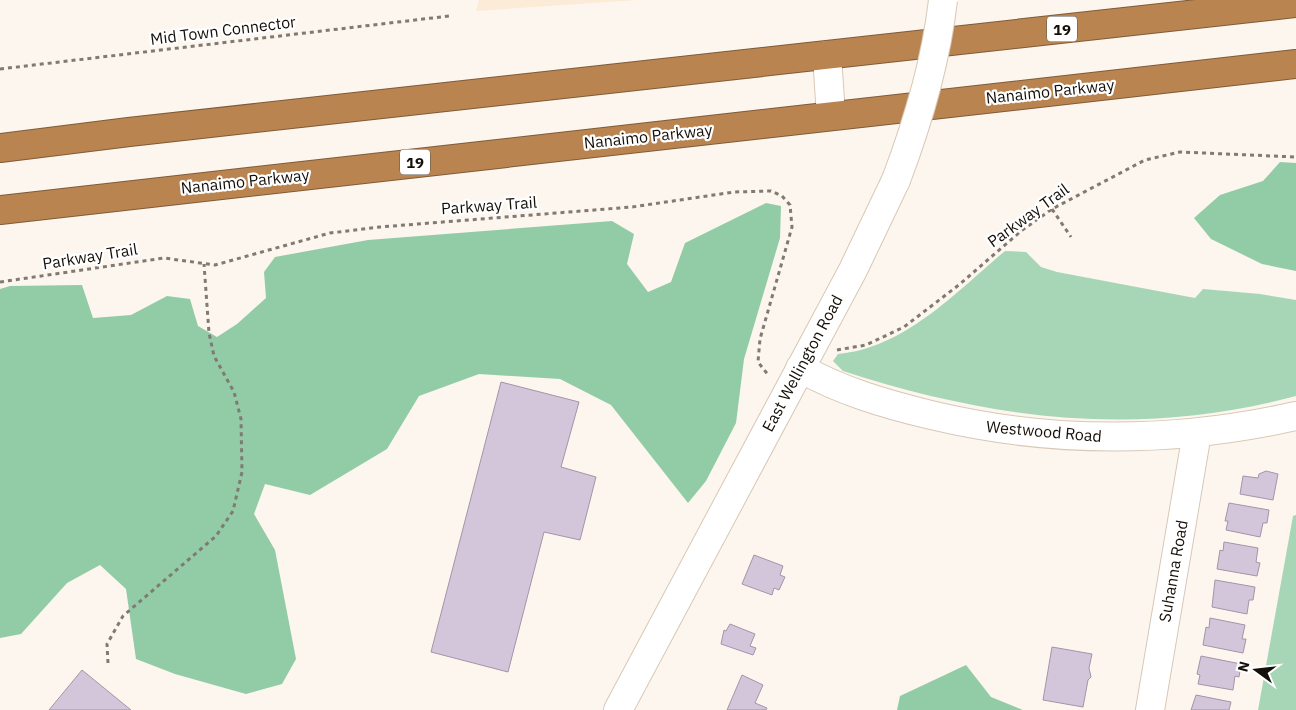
<svg xmlns="http://www.w3.org/2000/svg" width="1296" height="710" font-family="'IBM Plex Sans',sans-serif">
<style>
.built{fill:#fcebd6}
.green{fill:#a6d6b6}
.forest{fill:#91cca6}
.building{fill:#d4c6da;stroke:#a295a8}
.lines{fill:none;stroke-linecap:round;stroke-linejoin:round}
.minor-casing{stroke:#d8c8b5;stroke-width:30}
.highway-casing{stroke:#805b37;stroke-width:30}
.path{stroke:#807a73;stroke-width:3;stroke-dasharray:4 4;stroke-linecap:butt}
.minor{stroke:#fff;stroke-width:28}
.highway{stroke:#b98450;stroke-width:28}
.minor-bridge-casing{stroke:#d8c8b5;stroke-width:30;stroke-linecap:butt}
.minor-bridge{stroke:#fff;stroke-width:28}
.labels{text-anchor:middle;dominant-baseline:central;stroke-width:4.5;stroke-linejoin:round;paint-order:stroke}
.shield{fill:#fff;stroke:#5b5753;stroke-width:1}
.shield-label{font-size:15px;font-weight:bold;fill:#150f09}
.street-label{font-size:16px;fill:#150f09;stroke:#fff}
</style>
<rect width="100%" height="100%" fill="#fcf6ee"/>
<path class="built" d="M 479,0 L 637,0 L 476,11 Z"/>
<path class="green" d="M 1005,251 L 1026,252 L 1041,267 L 1057,272 L 1195,298 L 1203,289 L 1260,294 L 1296,300 L 1296,396 C 1140,438 994,420 843,371 L 833,361 L 838,354 C 905,348 956,292 1005,251 Z
M 1296,515 L 1296,710 L 1258,710 L 1293,516 Z"/>
<path class="forest" d="M 1280,162 L 1296,163 L 1296,271 L 1262,264 L 1211,239 L 1194,218 L 1220,195 L 1263,181 Z
M 766,203 L 781,206 L 780,238 L 744,359 L 736,423 L 706,481 L 688,503 L 611,405 L 560,379 L 479,374 L 419,396 L 387,449 L 310,495 L 265,484 L 254,514 L 275,550 L 296,659 L 282,684 L 246,694 L 175,674 L 136,659 L 126,589 L 100,565 L 67,583 L 21,634 L 0,638 L 0,289 L 10,286 L 82,285 L 93,318 L 131,315 L 167,296 L 190,299 L 198,326 L 217,337 L 237,324 L 266,298 L 264,272 L 275,257 L 368,240 L 612,221 L 634,234 L 627,264 L 648,292 L 671,282 L 685,243 Z
M 966,665 L 991,697 L 1023,710 L 897,710 L 900,696 Z"/>
<path class="building" d="M 501,382 L 579,402 L 561,467 L 596,477 L 580,540 L 544,532 L 508,672 L 431,652 Z
M 1266,471 L 1278,474 L 1273,500 L 1240,494 L 1243,476 L 1258,478 L 1259,474 Z
M 1229,503 L 1269,510 L 1267,523 L 1263,523 L 1260,537 L 1226,530 L 1228,521 L 1225,521 Z
M 1224,542 L 1258,548 L 1256,562 L 1260,563 L 1257,576 L 1217,569 L 1220,550 L 1223,551 Z
M 754,555 L 783,566 L 780,575 L 785,577 L 779,590 L 774,588 L 772,595 L 742,584 Z
M 1215,580 L 1255,587 L 1253,600 L 1249,600 L 1247,614 L 1212,607 Z
M 1210,618 L 1245,625 L 1242,639 L 1246,639 L 1243,653 L 1203,645 L 1206,627 L 1209,628 Z
M 730,624 L 755,634 L 750,646 L 756,648 L 753,655 L 721,644 L 724,630 L 726,631 Z
M 1052,647 L 1092,654 L 1089,668 L 1091,677 L 1088,680 L 1083,707 L 1043,700 Z
M 1201,656 L 1241,664 L 1239,677 L 1235,676 L 1233,690 L 1198,684 L 1200,675 L 1197,674 Z
M 82,670 L 131,710 L 49,710 Z
M 742,675 L 763,685 L 755,703 L 767,708 L 766,710 L 727,710 Z
M 1196,695 L 1231,702 L 1229,710 L 1191,710 Z"/>
<g class="lines">
<defs>
<path id="minor" d="M 827,55 L 831,116
M 800,368 C 841,391 885,404 931,415 C 1052,444 1175,443 1296,416
M 618,710 L 853,270 L 896,180
M 1150,710 L 1197,433"/>
<path id="highway" d="M 0,148 L 129,132 L 1296,3
M 0,210 L 1296,64"/>
</defs>
<use href="#minor" class="minor-casing"/>
<use href="#highway" class="highway-casing"/>
<path class="path" d="M 0,69 L 449,16
M 1052,209 L 1071,237
M 0,282 L 164,258 L 215,265 L 330,233 L 380,227 L 632,207 L 734,192 L 771,191 L 782,196 L 790,205 L 792,227 L 760,339 L 758,362 L 769,376
M 837,350 L 866,345 L 904,327 L 960,284 L 1021,231 L 1052,209 L 1145,160 L 1180,152 L 1296,157
M 108,663 L 107,644 L 123,616 L 216,536 L 233,511 L 242,472 L 241,419 L 234,392 L 214,356 L 209,333 L 204,264"/>
<use href="#minor" class="minor"/>
<use href="#highway" class="highway"/>
<defs>
<path id="minor-bridge" d="M 896,180 C 918,122 936,62 943,0"/>
</defs>
<use href="#minor-bridge" class="minor-bridge-casing"/>
<use href="#minor-bridge" class="minor-bridge"/>
</g>
<g class="labels">
<g class="shield">
<rect x="1047" y="16.5" width="30" height="25" rx="4"/>
<rect x="400" y="149.5" width="30" height="25" rx="4"/>
</g>
<g class="shield-label">
<text x="1062" y="29">19</text>
<text x="415" y="162">19</text>
</g>
<g class="street-label">
<text transform="translate(223 30) rotate(-7)">Mid Town Connector</text>
<text transform="translate(1050 91) rotate(-6)">Nanaimo Parkway</text>
<text transform="translate(648 136) rotate(-6)">Nanaimo Parkway</text>
<text transform="translate(245 181) rotate(-6)">Nanaimo Parkway</text>
<text transform="translate(489 205) rotate(-4)">Parkway Trail</text>
<text transform="translate(1028 215) rotate(-36)">Parkway Trail</text>
<text transform="translate(90 256) rotate(-9)">Parkway Trail</text>
<text transform="translate(802 363) rotate(-62)">East Wellington Road</text>
<text transform="translate(1044 431) rotate(5)">Westwood Road</text>
<text transform="translate(1173 571) rotate(-80)">Suhanna Road</text>
</g>
</g>
<g transform="translate(1256 670) rotate(285)" stroke="#ffffff" stroke-width="4" paint-order="stroke">
<path d="M0-4L9 19L0 12L-9 19Z" fill="#150f09"/>
<text y="-8" font-size="14" font-weight="bold" text-anchor="middle" fill="#150f09">N</text>
</g>
</svg>
